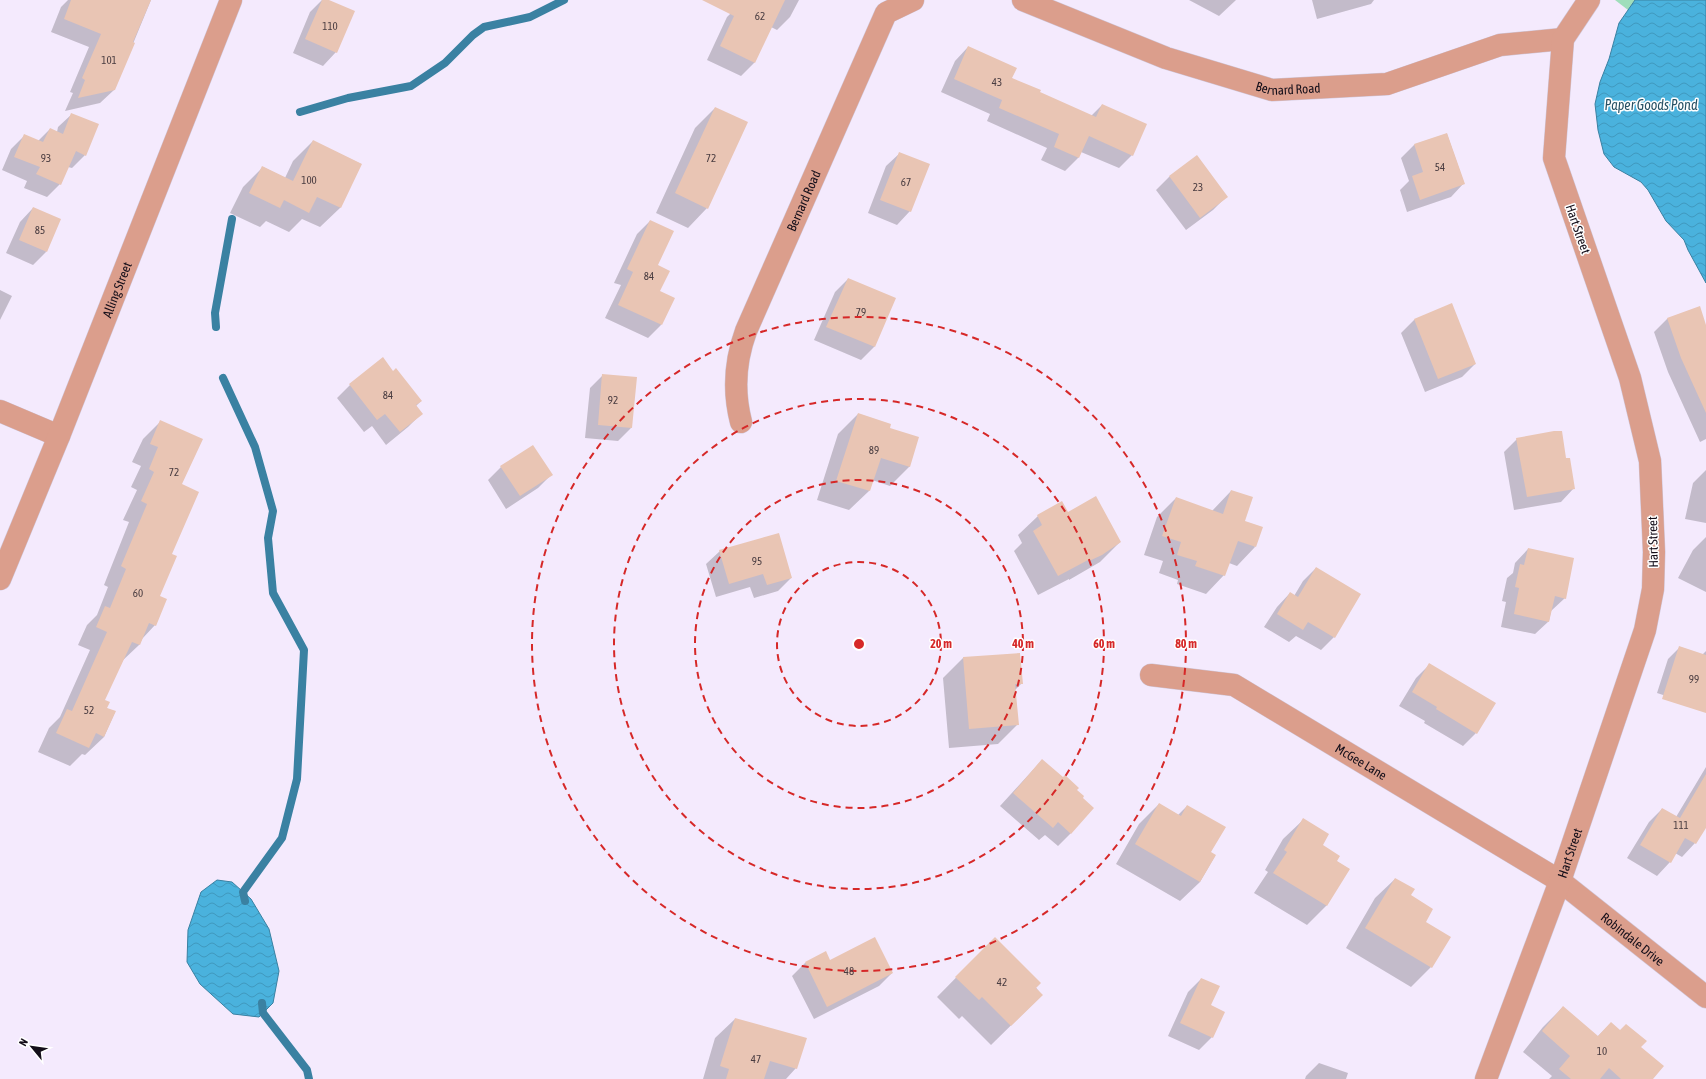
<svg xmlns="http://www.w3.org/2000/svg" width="1706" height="1079" font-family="'Asap Condensed',sans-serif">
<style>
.park{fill:#9fdebb}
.water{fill:url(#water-waves);stroke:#3a81a2}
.shadow{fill:#0003}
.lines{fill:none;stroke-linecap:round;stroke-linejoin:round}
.stream{stroke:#3a81a2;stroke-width:8}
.building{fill:#e9c5b4}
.street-casing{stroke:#d0c7d9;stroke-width:23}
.street{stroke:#db9e8c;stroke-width:22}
.ring{fill:none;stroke:#d62828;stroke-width:2;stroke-dasharray:7 5}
.labels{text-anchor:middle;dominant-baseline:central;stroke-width:3;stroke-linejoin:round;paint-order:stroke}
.number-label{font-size:11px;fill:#493c40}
.street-label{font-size:13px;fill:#140e19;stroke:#fff}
.water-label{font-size:14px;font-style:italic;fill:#265164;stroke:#fff}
.centre{fill:#d62828;stroke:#fff;stroke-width:2}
.ring-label{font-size:12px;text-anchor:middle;font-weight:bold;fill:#d62828;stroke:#fff;stroke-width:3;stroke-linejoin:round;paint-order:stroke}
</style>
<defs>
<pattern id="water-waves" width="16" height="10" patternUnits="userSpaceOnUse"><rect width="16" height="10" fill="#4ab2dd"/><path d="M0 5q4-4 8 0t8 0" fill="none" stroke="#4098bd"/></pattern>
</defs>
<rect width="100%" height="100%" fill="#f4eafd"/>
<path class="park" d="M 1615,0 L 1636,0 L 1628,10 Z"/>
<path class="water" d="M 1635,0 L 1706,0 L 1706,283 L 1688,250 L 1684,240 L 1666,221 L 1648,190 L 1641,182 L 1614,167 L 1604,154 L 1598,130 L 1595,104 L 1600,82 L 1609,59 L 1619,23 Z
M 217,880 L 232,882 L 251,899 L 269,929 L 279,971 L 273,1003 L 259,1017 L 233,1014 L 200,984 L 187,962 L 188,930 L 201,892 Z"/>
<path class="shadow" d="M 68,0 L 151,0 L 114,90 L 100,103 L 65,111 L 73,93 L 70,92 L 89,47 L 51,32 L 61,7 Z
M 322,0 L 326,0 L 336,52 L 323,66 L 293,53 L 310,12 Z
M 740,0 L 799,0 L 790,17 L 777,30 L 771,27 L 754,63 L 741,76 L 707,60 L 727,17 L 736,8 Z
M 1189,0 L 1236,0 L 1219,16 Z
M 1312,0 L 1374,0 L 1371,4 L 1317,19 Z
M 968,47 L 1011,78 L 1038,93 L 1091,116 L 1102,105 L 1132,155 L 1119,168 L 1081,152 L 1078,158 L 1065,171 L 1041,160 L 1047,148 L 987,121 L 990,114 L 941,92 L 955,61 Z
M 715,108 L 707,208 L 688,228 L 656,213 L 695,128 Z
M 72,114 L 85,155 L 72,168 L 68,167 L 60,184 L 47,197 L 24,188 L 27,181 L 2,170 L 11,149 L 24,136 L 38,141 L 50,129 L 57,132 L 58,127 Z
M 1447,134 L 1464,183 L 1451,197 L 1407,212 L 1400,190 L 1409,181 L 1401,158 L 1414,145 Z
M 313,141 L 361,164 L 340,208 L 320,227 L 302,219 L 289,232 L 266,221 L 260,227 L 230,213 L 243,187 L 263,167 L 285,178 L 293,161 Z
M 900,153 L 910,211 L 897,225 L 868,213 L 886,166 Z
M 1197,156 L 1226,197 L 1213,210 L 1186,230 L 1156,190 L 1169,177 Z
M 33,208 L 46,252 L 33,265 L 6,253 L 20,222 Z
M 650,221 L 657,266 L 661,325 L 648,338 L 605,318 L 621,285 L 614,283 L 637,234 Z
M 848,279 L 894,299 L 874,347 L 861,360 L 814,340 L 835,292 Z
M 0,290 L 12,296 L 0,320 Z
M 1451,305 L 1475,364 L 1462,377 L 1425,392 L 1401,333 L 1414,320 Z
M 1699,308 L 1706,329 L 1706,439 L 1700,442 L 1668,372 L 1654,332 L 1667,319 Z
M 393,372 L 421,401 L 416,406 L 421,414 L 408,427 L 386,445 L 372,426 L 364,432 L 337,398 L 350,385 Z
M 603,375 L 631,428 L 618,441 L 585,438 L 590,388 Z
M 858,414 L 889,429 L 910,466 L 890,486 L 872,480 L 869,491 L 849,510 L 817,500 L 838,434 Z
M 161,421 L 181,485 L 171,554 L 158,597 L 155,625 L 142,639 L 139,645 L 120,663 L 103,700 L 106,708 L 115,712 L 104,737 L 85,755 L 82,754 L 70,766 L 38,752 L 49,728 L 60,717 L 90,650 L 78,645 L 87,625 L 97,615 L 108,587 L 104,585 L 129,522 L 123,520 L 137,490 L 131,487 L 141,466 L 132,462 L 143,439 Z
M 1517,439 L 1566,459 L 1574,488 L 1561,502 L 1514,510 L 1504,452 Z
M 501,467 L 551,475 L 538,488 L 506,509 L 488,480 Z
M 1706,470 L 1706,523 L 1685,519 L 1693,483 Z
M 1231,491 L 1255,547 L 1237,566 L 1229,563 L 1224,575 L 1206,594 L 1177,584 L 1178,580 L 1159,573 L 1163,561 L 1144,555 L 1157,517 L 1176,498 L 1212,511 Z
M 1067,513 L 1120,542 L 1100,562 L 1069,580 L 1069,579 L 1038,595 L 1014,551 L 1022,543 L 1018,535 L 1038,516 Z
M 1706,537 L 1706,592 L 1678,578 L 1693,550 Z
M 1528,549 L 1565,598 L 1551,611 L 1549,621 L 1535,634 L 1501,627 L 1506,602 L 1502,601 L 1507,578 L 1513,573 L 1515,563 Z
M 720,551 L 791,578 L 778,591 L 754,598 L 750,587 L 716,597 L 706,564 Z
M 1316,568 L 1334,637 L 1321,650 L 1296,636 L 1289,642 L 1264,627 L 1277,607 L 1290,593 L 1294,596 L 1303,581 Z
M 1680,647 L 1702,655 L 1706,651 L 1706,709 L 1657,693 L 1668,659 Z
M 963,658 L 1022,683 L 1015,690 L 1018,724 L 998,744 L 949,748 L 943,678 Z
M 1430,664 L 1476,733 L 1463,746 L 1424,723 L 1425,721 L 1399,706 L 1416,678 Z
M 1042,760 L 1076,790 L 1071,833 L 1058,846 L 1045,835 L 1039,840 L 1000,806 Z
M 1706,767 L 1706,826 L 1695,843 L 1682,857 L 1675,853 L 1670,862 L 1657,876 L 1627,858 L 1649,822 L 1662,809 L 1676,817 Z
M 1159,804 L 1178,815 L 1187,806 L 1210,852 L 1215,856 L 1200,882 L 1180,901 L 1116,864 L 1139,824 Z
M 1303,820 L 1321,846 L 1336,861 L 1349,869 L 1326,906 L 1307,925 L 1254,893 L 1268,872 L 1265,870 L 1283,839 Z
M 1395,879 L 1424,922 L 1431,967 L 1411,987 L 1346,948 L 1375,898 Z
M 995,938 L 1042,995 L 991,1045 L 962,1016 L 959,1019 L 937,997 Z
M 805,963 L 892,973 L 879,986 L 814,1019 L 792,976 Z
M 1201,979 L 1210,1006 L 1212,1037 L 1199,1050 L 1168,1036 L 1188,992 Z
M 1563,1007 L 1597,1037 L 1611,1023 L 1640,1048 L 1652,1079 L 1549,1079 L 1552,1076 L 1523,1052 L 1543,1027 Z
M 735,1019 L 796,1068 L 786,1079 L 703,1079 L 715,1038 Z
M 1319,1063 L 1348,1073 L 1346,1079 L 1305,1079 L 1306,1076 Z"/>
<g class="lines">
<path class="stream" d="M 300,112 L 348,98 L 411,86 L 445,63 L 473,35 L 484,27 L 530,17 L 564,0
M 216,327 L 215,313 L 232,219
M 223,378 L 255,447 L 273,511 L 268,538 L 273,593 L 304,650 L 297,779 L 282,838 L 243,892 L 245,901
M 262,1003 L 263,1013 L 307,1070 L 309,1079"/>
</g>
<path class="building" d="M 71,0 L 151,0 L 133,42 L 135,43 L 115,90 L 78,98 L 85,80 L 82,78 L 101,34 L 64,19 Z
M 322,0 L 329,0 L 355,11 L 337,53 L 305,39 Z
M 702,0 L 785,0 L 755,63 L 720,46 L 734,16 Z
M 968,46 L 1017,68 L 1012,78 L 1041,90 L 1040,92 L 1096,117 L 1102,104 L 1147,124 L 1133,156 L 1089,136 L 1079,158 L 1054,147 L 1059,134 L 999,108 L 1002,100 L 954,79 Z
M 715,107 L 748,122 L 708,209 L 675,193 Z
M 71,113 L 99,124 L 86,156 L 76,151 L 61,185 L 36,174 L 40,167 L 14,157 L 24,134 L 43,142 L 50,128 L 63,134 Z
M 1447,133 L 1465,184 L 1420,200 L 1412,176 L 1423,172 L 1414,144 Z
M 313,140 L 362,164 L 341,208 L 317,197 L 309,213 L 284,200 L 280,208 L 249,193 L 262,166 L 293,181 Z
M 899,152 L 930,164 L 911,212 L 880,200 Z
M 1197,155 L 1228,197 L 1200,218 L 1169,176 Z
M 33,207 L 61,219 L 47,252 L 19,240 Z
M 650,220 L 674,231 L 658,265 L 670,271 L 660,291 L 675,298 L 662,325 L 618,305 L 633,272 L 627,269 Z
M 848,278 L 896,298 L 875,347 L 826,327 Z
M 1452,303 L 1476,364 L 1438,379 L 1414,319 Z
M 1700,306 L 1706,325 L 1706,413 L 1681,358 L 1667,318 Z
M 383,357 L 393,371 L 396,368 L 422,401 L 416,405 L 423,414 L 400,432 L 385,414 L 377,420 L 349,384 Z
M 602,374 L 637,377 L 632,428 L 598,425 Z
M 858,413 L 891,424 L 890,428 L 919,437 L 910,467 L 881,458 L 870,491 L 836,481 Z
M 160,420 L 203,439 L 182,484 L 199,492 L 172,554 L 177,556 L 160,596 L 167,599 L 156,626 L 149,623 L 140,645 L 132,642 L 105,700 L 110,702 L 107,708 L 116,711 L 104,737 L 96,733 L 89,748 L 56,733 L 67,709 L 72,711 L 107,632 L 96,627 L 105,606 L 110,608 L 126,569 L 121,566 L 147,504 L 141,501 L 154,472 L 149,469 L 158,447 L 150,444 Z
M 1554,431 L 1562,431 L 1566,458 L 1570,458 L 1575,489 L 1527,497 L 1516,438 Z
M 533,445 L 553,475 L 520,496 L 500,466 Z
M 1231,490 L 1253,497 L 1245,521 L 1263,527 L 1256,547 L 1238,541 L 1225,576 L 1195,566 L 1197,561 L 1177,555 L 1181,542 L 1162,536 L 1176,497 L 1223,514 Z
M 1096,496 L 1121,542 L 1102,555 L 1089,561 L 1088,560 L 1058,576 L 1033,531 L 1042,525 L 1037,515 L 1062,501 L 1068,512 Z
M 779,533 L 792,578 L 767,585 L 763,574 L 729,584 L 719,550 Z
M 1528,548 L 1574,558 L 1566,599 L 1555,596 L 1549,622 L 1514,614 L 1519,588 L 1515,587 L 1520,564 L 1524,565 Z
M 1316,567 L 1361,594 L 1335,638 L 1308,622 L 1303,630 L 1277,614 L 1290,592 L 1298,597 Z
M 1679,646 L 1706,655 L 1706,713 L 1662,699 Z
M 1020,653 L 1023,684 L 1015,684 L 1019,725 L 969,729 L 963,657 Z
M 1429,663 L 1496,703 L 1477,734 L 1436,709 L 1437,707 L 1412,692 Z
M 1042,759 L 1063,777 L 1065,775 L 1079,788 L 1077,790 L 1084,796 L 1083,798 L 1094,808 L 1071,834 L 1058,822 L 1053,828 L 1013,793 Z
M 1706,774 L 1706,828 L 1696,844 L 1685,838 L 1671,863 L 1640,845 L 1662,808 L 1680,818 Z
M 1159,803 L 1181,816 L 1187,805 L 1226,827 L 1211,852 L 1216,855 L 1200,882 L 1135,844 Z
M 1303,818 L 1329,834 L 1323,845 L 1340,856 L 1337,861 L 1350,869 L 1327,906 L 1273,873 L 1287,852 L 1284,850 Z
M 1395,878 L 1415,889 L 1411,895 L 1433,909 L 1426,922 L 1451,937 L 1432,968 L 1365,928 Z
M 875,937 L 893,973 L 827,1007 L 805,962 L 826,951 L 830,960 Z
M 995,937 L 1041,983 L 1036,988 L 1043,995 L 1011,1026 L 982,997 L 979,1000 L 955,977 Z
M 1201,978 L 1220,986 L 1211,1005 L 1225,1012 L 1213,1038 L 1180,1023 Z
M 1563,1006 L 1598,1036 L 1611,1022 L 1620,1030 L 1626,1024 L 1647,1041 L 1641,1047 L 1664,1066 L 1653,1079 L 1621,1079 L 1609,1068 L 1600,1079 L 1571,1079 L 1559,1069 L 1570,1056 L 1542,1031 Z
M 735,1018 L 807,1038 L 797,1069 L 770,1061 L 764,1079 L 726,1079 L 729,1069 L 720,1066 Z"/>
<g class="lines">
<defs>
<g id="street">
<path id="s1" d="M 1023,0 L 1166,58 L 1272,90 L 1387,84 L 1500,45 L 1563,39"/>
<path d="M 0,411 L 59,436"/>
<path id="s2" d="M 741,422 C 733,391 735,361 746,331 L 886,13 L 913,0"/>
<path id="s3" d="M 0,579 L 59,436 L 231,0"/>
<path id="s4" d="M 1151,675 L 1234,685 L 1560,881 L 1706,997"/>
<path id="s5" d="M 1486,1079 L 1560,881 L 1645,630 L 1653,589 L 1654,552 L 1650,461 L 1630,378 L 1554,158 L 1563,39 L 1589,0"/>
</g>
</defs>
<use href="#street" class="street-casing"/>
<use href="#street" class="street"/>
</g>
<g class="ring">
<circle cx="859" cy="644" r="82"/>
<circle cx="859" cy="644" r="164"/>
<circle cx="859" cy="644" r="245"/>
<circle cx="859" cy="644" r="327"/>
</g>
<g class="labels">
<g class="number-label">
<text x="760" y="16">62</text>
<text x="330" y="26">110</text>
<text x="109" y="60">101</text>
<text x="997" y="82">43</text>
<text x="46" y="158">93</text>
<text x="711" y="158">72</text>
<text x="1440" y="167">54</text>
<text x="309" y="180">100</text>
<text x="906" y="182">67</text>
<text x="1198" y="187">23</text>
<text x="40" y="230">85</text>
<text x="649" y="276">84</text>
<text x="861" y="312">79</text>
<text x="388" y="395">84</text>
<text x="613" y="400">92</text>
<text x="874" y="450">89</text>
<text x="174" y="472">72</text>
<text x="757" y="561">95</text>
<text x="138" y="593">60</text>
<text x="1694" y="679">99</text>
<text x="89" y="710">52</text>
<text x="1681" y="825">111</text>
<text x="849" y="971">48</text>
<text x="1002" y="982">42</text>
<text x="1602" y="1051">10</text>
<text x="756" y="1059">47</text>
</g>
<g class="street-label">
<text stroke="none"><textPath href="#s1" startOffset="281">Bernard Road</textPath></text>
<text stroke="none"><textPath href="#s2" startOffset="235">Bernard Road</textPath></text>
<text transform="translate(1578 229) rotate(71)">Hart Street</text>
<text stroke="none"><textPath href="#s3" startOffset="312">Alling Street</textPath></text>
<text transform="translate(1653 542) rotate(-91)">Hart Street</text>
<text stroke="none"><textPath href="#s4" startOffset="232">McGee Lane</textPath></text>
<text stroke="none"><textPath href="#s5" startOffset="241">Hart Street</textPath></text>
<text stroke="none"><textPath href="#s4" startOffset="557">Robindale Drive</textPath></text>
</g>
<g class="water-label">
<text x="1651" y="105">Paper Goods Pond</text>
</g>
</g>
<circle cx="859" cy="644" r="6" class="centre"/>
<g class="ring-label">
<text x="941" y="648">20 m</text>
<text x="1023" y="648">40 m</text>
<text x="1104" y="648">60 m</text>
<text x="1186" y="648">80 m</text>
</g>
<g transform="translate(32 1047) rotate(299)" stroke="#ffffff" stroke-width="3" paint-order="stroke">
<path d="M0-3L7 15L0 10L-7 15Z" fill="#140e19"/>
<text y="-6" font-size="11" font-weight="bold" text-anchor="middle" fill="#140e19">N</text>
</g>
</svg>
